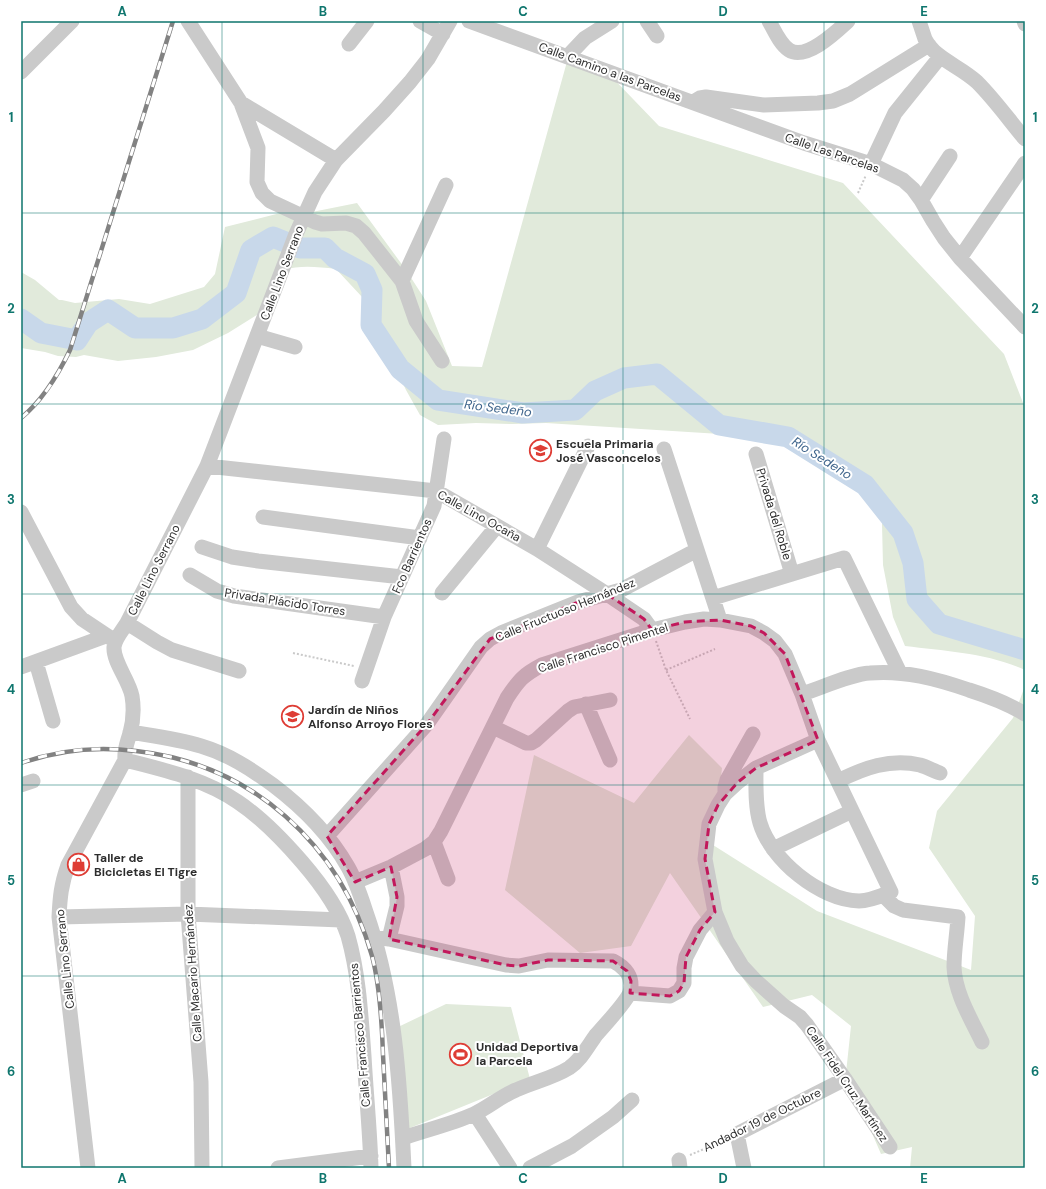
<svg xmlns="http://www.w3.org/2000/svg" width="1046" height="1189" font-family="'DM Sans',sans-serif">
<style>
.green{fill:#e1eadb}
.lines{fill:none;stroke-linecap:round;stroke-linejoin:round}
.river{stroke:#c8d8ea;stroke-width:21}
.path{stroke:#cacaca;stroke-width:2;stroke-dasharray:2 2;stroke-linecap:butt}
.minor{stroke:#cacaca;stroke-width:15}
.rail-casing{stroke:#828282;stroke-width:4.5}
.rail{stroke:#fff;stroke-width:3;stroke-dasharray:9;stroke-linecap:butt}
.marked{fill:#c2185b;fill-opacity:0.2;stroke:#c2185b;stroke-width:3;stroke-dasharray:8 5;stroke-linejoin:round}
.grid{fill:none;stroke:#0f766e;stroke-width:1;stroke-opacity:0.55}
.labels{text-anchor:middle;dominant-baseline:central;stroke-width:4;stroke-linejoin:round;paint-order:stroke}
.street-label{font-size:12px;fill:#2d2d2d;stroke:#fff}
.poi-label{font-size:12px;font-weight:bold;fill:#2d2d2d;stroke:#fff;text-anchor:start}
.water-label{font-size:13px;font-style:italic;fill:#3f658c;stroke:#fff}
.neatline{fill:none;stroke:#0f766e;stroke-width:1.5}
.grid-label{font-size:13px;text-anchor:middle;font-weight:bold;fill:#0f766e}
</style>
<rect width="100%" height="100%" fill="#fff"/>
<path class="green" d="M 568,58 L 608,73 L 659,126 L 843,183 L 1004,354 L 1025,408 L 1025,670 C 988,653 945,651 905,646 L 893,617 L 883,565 L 882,524 L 885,506 L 872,491 L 834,465 L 783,442 L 720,434 L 546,423 L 512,424 L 476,423 L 438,425 L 420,415 L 406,390 L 363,298 L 336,269 C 317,267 301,265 283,270 L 263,311 L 228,333 L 193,350 L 156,357 L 118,361 L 84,355 L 76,357 L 58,356 L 45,352 L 21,348 L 21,272 L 35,280 L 59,300 L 62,300 L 75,303 L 119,299 L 150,304 L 204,287 L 215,274 L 225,227 L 296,209 L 312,212 L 357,203 L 406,270 L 426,301 L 452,366 L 482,367 Z
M 1025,686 L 1025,1168 L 910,1168 L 912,1147 L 881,1154 L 846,1073 L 851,1026 L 812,995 L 763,1007 L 670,873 L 631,946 L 580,953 L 505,890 L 534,755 L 634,803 L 689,735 L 722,768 L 713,845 L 817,911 L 971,970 L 975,916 L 929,848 L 937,811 L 1013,718 Z
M 446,1004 L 511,1007 L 530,1079 L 405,1130 L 396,1028 Z"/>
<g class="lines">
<path class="river" d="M 21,319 L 41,333 L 77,340 L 88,323 L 108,310 L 135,328 L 173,328 L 202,319 L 236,293 L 251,250 L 273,237 L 300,248 L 325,248 L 335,258 L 365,274 L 372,290 L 371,325 L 400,369 L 438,400 L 523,413 L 575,410 L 595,391 L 624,378 L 657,374 L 719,425 L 788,437 L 865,485 L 903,533 L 913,563 L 917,599 L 939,624 L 1025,650"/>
<path class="path" d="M 858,193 L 866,175
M 656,641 L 666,670 L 690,719
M 293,653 L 354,666
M 666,670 L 715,649
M 690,1155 L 725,1140"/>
<path class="minor" d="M 188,21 L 241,103 L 258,148 L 257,182 L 262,193 L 270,201 L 315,222 L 322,224 L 346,223 L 356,226 L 364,233 L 402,281 L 416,321 L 442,361
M 420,21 L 443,34
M 469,21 L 804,143 L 871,164 L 903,180 L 913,189 L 921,200 L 933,221 L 944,238 L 960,258 L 1025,327
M 647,21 L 657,36
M 769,21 C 774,30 780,44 789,50 C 806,61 836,32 848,21
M 919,21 C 921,27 923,33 925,39 C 935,59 960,66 977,82 C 995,100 1009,120 1025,139
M 1024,21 L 1025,24
M 349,44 L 367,21
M 568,56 L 585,38 L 612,21
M 21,72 L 72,21
M 695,101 L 700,98 L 706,97 L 764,105 L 818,103 L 833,101 L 850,94 L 929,45
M 241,103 L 336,160
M 871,164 L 895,113 L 940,57
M 921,200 L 950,156
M 960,258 L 1025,163
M 402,281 L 446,185
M 257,336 L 295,347
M 664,449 L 720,620
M 756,454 L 792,574
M 207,466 L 436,491 L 537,549 L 607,594 L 644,619 L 652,630
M 21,512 L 71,607 L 82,619 L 115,641
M 263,517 L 420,538
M 202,547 L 232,557 L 258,561 L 402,577
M 537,549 L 588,446
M 190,575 L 217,591 L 234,596 L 384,617
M 442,593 L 497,526
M 713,598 L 844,558 L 900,673
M 127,623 L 157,642 L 172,650 L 239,671
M 36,662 L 53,721
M 21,667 L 106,636
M 362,681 L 384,617 L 434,506 L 444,439
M 802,694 C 821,688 851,674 870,673 C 904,670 937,679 969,690 C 988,696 1007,703 1025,714
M 586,704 L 610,760
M 493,727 L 526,743 L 531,743 L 536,740 L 568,711 L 574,707 L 610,700
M 130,732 C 154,736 178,739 201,746 C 228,754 251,769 273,785 C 302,807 330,835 348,867 C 356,881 361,897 366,912 C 395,994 400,1082 404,1168
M 818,740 L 756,768 L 738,782 L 725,794 L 718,805 L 709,824 L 705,859 L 715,912 L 727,941 L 742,966 L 756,981 L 784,1006 L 800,1017 L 807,1025 L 845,1079 L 890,1147
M 125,760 C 164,770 205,779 238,802 C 262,818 283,840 302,862 C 321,884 339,908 348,936 C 359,975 361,1016 364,1056 C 366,1093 370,1131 371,1168
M 188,777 L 188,914 L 201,1082 L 202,1168
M 838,781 C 864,768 890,758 920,765 C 927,767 934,771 940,773
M 21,785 L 33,781
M 725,793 L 725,787 L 727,780 L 753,734
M 327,836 L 427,724 L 481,647 L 490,639 L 501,633 L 578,602 L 621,590 L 697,550
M 434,842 L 448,879
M 773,849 L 852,811
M 355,882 L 391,867 L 425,849 L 434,842 L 441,831 L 507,698 C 519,680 523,675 542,665 L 652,630 L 685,622 L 704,619 L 720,620 L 751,626 L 764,633 L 775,641 L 785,654 L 802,694 L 818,740 L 891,892 C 881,896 870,901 859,901 C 820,900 771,860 760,823 C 755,806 756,786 756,768
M 883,895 L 894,906 L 903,910 L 958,917 C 957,934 954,951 954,967 C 955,993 971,1019 982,1042
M 59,917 L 188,914 L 341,920
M 375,937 L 389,939 L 506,965 L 519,966 L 548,960 L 613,961 C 625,967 634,977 630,992 C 627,1001 604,1026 596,1035 C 588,1046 581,1060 569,1068 C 553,1078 534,1082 516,1090 C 501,1096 489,1107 474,1114 C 452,1124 426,1130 403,1138
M 389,939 L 397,906 L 397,897 L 391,867
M 630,993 L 670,996 L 679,991 L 684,983 L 684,968 L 686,957 L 700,930 L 715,912
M 475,1114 L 510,1168
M 679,1160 L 680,1168
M 88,1168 L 59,917 C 60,897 61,885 68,865 L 125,760 C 124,749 127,744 130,733 C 133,722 134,708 132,696 C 129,680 113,662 114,647 C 115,638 122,631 127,623 L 207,466 L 296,234 L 315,192 L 336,160 L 384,111 L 410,82 L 428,59 L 450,21
M 278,1168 L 371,1156
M 530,1168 L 572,1146 L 613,1117 L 632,1100
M 744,1168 L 737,1134 L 845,1079"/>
<defs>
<path id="rail" d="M 21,418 C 43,400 58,375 70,350 L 173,21
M 21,763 C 58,750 97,746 136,751 C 252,764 340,844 372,956 C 380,986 382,1024 383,1055 C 385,1093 387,1130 389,1168"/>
</defs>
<use href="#rail" class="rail-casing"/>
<use href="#rail" class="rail"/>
</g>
<path class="marked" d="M 607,594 L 644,619 L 652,630 L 685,622 L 720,620 L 751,626 L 764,633 L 785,654 L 818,740 L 756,768 L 738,782 L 718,805 L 709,824 L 705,859 L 715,912 L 700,930 L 686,957 L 684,983 L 679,991 L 670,996 L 630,993 L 631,981 L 627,971 L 613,961 L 548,960 L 519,966 L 506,965 L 389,939 L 397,897 L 391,867 L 355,882 L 327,836 L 427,724 L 490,639 L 578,602 Z"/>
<path class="grid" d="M 222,21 L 222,1168M 423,21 L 423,1168M 623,21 L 623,1168M 824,21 L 824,1168M 21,213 L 1025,213M 21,404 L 1025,404M 21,594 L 1025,594M 21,785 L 1025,785M 21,976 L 1025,976"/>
<defs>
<symbol id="school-ring" viewBox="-11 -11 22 22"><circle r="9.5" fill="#fff" stroke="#de3d35" stroke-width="1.5"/><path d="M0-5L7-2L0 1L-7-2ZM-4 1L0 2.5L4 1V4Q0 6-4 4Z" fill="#de3d35"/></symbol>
<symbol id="shop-ring" viewBox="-11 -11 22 22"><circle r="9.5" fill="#fff" stroke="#de3d35" stroke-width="1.5"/><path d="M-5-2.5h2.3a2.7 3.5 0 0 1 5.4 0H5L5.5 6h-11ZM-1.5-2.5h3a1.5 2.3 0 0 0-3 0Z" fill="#de3d35"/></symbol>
<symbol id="stadium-ring" viewBox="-11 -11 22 22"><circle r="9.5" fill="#fff" stroke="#de3d35" stroke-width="1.5"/><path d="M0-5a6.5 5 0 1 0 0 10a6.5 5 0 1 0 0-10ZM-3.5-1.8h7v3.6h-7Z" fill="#de3d35"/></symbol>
</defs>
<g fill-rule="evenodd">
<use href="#school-ring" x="528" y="438" width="25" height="25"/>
<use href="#school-ring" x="280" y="704" width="25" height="25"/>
<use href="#shop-ring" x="66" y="852" width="25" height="25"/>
<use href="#stadium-ring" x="448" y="1042" width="25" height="25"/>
</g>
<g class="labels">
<g class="street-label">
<text transform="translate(610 72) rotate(20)">Calle Camino a las Parcelas</text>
<text transform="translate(832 153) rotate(19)">Calle Las Parcelas</text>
<text transform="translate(282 273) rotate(-69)">Calle Lino Serrano</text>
<text transform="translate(774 514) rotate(73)">Privada del Roble</text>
<text transform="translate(479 516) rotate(29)">Calle Lino Ocaña</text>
<text transform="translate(412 556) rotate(-66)">Fco Barrientos</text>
<text transform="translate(154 570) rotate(-63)">Calle Lino Serrano</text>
<text transform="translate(285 602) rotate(9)">Privada Plácido Torres</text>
<text transform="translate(565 610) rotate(-22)">Calle Fructuoso Hernández</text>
<text transform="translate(603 648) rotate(-18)">Calle Francisco Pimentel</text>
<text transform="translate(65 959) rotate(-96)">Calle Lino Serrano</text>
<text transform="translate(193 973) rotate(-94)">Calle Macario Hernández</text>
<text transform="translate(360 1035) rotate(-95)">Calle Francisco Barrientos</text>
<text transform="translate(847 1084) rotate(56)">Calle Fidel Cruz Martínez</text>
<text transform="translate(762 1120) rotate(-26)">Andador 19 de Octubre</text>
</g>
<g class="poi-label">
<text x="556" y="444">Escuela Primaria<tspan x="556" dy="14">José Vasconcelos</tspan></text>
<text x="308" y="710">Jardín de Niños<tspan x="308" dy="14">Alfonso Arroyo Flores</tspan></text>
<text x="94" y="858">Taller de<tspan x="94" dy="14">Bicicletas El Tigre</tspan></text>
<text x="476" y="1047">Unidad Deportiva<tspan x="476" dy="14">la Parcela</tspan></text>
</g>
<g class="water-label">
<text transform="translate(498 408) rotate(7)">Río Sedeño</text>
<text transform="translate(822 458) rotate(32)">Río Sedeño</text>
</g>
</g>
<rect width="1046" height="1189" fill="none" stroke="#ffffff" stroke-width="44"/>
<rect x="22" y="22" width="1002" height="1145" class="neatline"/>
<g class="grid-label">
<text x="122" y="16">A</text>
<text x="323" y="16">B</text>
<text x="523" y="16">C</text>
<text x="723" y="16">D</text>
<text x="924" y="16">E</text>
<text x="11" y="122">1</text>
<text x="1035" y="122">1</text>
<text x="11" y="313">2</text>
<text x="1035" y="313">2</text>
<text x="11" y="504">3</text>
<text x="1035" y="504">3</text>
<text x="11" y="694">4</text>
<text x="1035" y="694">4</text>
<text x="11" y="885">5</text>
<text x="1035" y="885">5</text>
<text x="11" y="1076">6</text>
<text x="1035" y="1076">6</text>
<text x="122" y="1183">A</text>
<text x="323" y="1183">B</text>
<text x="523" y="1183">C</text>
<text x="723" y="1183">D</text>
<text x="924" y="1183">E</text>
</g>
</svg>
